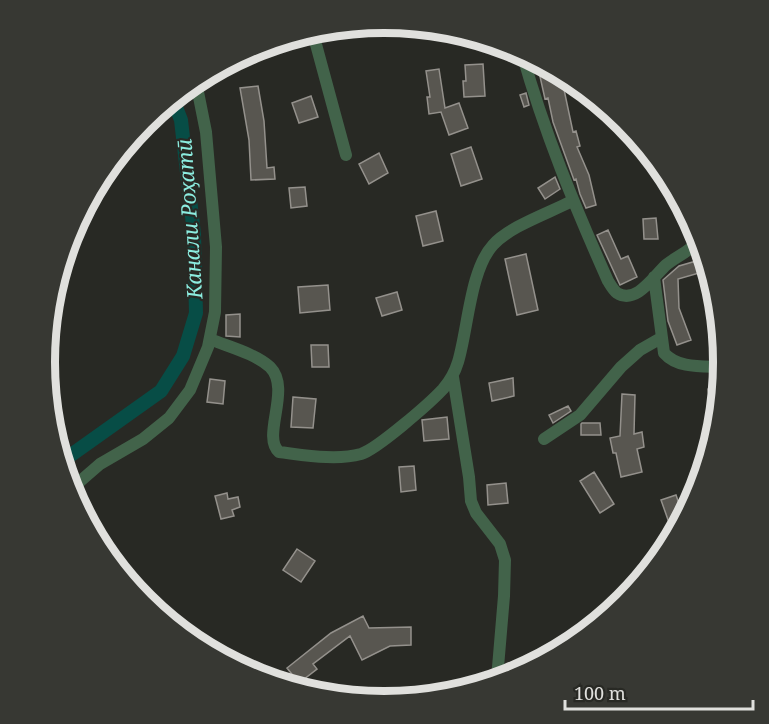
<svg xmlns="http://www.w3.org/2000/svg" width="769" height="724" font-family="'Noto Serif',serif">
<style>
.lines{fill:none;stroke-linecap:round;stroke-linejoin:round}
.canal{stroke:#074d46;stroke-width:14}
.building{fill:#585650;stroke:#94918c;stroke-width:1.5}
.minor{stroke:#42634a;stroke-width:12}
.labels{text-anchor:middle;dominant-baseline:central;stroke-width:4.5;stroke-linejoin:round;paint-order:stroke}
.water-label{font-size:21px;font-style:italic;fill:#8cede0;stroke:#282924}
.rim{fill:none;stroke:#e0e0dd;stroke-width:8}
</style>
<rect width="100%" height="100%" fill="#282924"/>
<g class="lines">
<path class="canal" d="M 64,460 L 161,391 L 183,356 L 196,313 L 194,234 L 181,120 L 174,102"/>
</g>
<path class="building" d="M 537,63 L 562,80 L 573,132 L 576,131 L 580,146 L 577,147 L 589,175 L 596,205 L 586,208 L 580,194 L 576,179 L 574,180 L 553,122 L 548,98 L 545,99 Z
M 483,64 L 485,96 L 464,97 L 463,81 L 466,81 L 465,65 Z
M 439,69 L 445,108 L 459,103 L 468,128 L 449,135 L 441,112 L 429,114 L 427,97 L 430,97 L 426,71 Z
M 258,86 L 264,121 L 267,168 L 274,167 L 275,179 L 251,180 L 249,140 L 240,88 Z
M 526,93 L 529,105 L 524,107 L 520,95 Z
M 311,96 L 318,117 L 299,123 L 292,103 Z
M 471,147 L 482,179 L 461,186 L 451,154 Z
M 379,153 L 388,173 L 369,184 L 359,164 Z
M 555,177 L 560,189 L 545,199 L 538,188 Z
M 305,187 L 307,206 L 291,208 L 289,188 Z
M 436,211 L 443,241 L 423,246 L 416,216 Z
M 656,218 L 658,239 L 644,239 L 643,219 Z
M 608,230 L 621,259 L 628,256 L 637,277 L 620,285 L 597,235 Z
M 526,254 L 538,310 L 517,315 L 505,259 Z
M 703,259 L 706,271 L 678,279 L 679,308 L 691,340 L 677,345 L 668,321 L 663,280 L 679,266 Z
M 328,285 L 330,310 L 300,313 L 298,287 Z
M 397,292 L 402,310 L 382,316 L 376,298 Z
M 240,314 L 240,337 L 226,336 L 226,315 Z
M 311,345 L 328,345 L 329,367 L 312,367 Z
M 513,378 L 514,396 L 492,401 L 489,383 Z
M 210,379 L 225,381 L 223,404 L 207,402 Z
M 719,387 L 713,417 L 712,417 L 708,389 Z
M 622,394 L 635,395 L 634,434 L 642,432 L 644,447 L 637,449 L 642,472 L 621,477 L 616,453 L 613,453 L 610,438 L 620,436 Z
M 293,397 L 316,399 L 313,428 L 291,427 Z
M 568,406 L 571,411 L 553,423 L 549,415 Z
M 447,417 L 449,439 L 424,441 L 422,420 Z
M 582,423 L 600,423 L 601,435 L 581,435 L 581,424 Z
M 414,466 L 416,490 L 401,492 L 399,467 Z
M 594,472 L 614,504 L 600,513 L 580,481 Z
M 506,483 L 508,503 L 488,505 L 487,485 Z
M 227,493 L 228,499 L 238,497 L 240,507 L 232,510 L 234,516 L 221,519 L 215,496 Z
M 676,495 L 683,515 L 672,531 L 661,500 Z
M 297,549 L 315,561 L 301,582 L 283,570 Z
M 363,616 L 369,628 L 411,627 L 411,645 L 390,646 L 362,660 L 350,636 L 313,664 L 317,669 L 299,683 L 287,668 L 331,633 Z"/>
<g class="lines">
<path class="minor" d="M 314,37 L 346,155
M 522,53 C 544,132 575,207 608,281 C 610,284 613,290 617,293 C 636,305 654,276 666,265 C 677,256 691,251 700,239
M 654,277 L 664,353 C 678,369 703,366 723,367
M 210,339 C 229,347 254,353 270,367 C 292,389 261,436 279,452 C 304,455 336,461 361,454 C 377,449 429,404 443,389 C 450,381 455,372 458,362 C 468,329 470,270 493,245 C 510,226 549,213 572,201
M 453,377 L 469,477 L 471,501 L 476,513 L 500,544 L 505,560 L 504,596 L 497,679
M 544,439 L 580,415 L 621,367 L 640,350 L 661,338
M 70,490 L 100,464 L 143,439 L 169,418 L 190,390 L 208,347 L 215,312 L 216,247 L 206,132 L 197,87"/>
</g>
<g class="labels">
<g class="water-label">
<text transform="translate(189 219) rotate(-94)">Канали Роҳатӣ</text>
</g>
</g>
<path d="M0 0H769V724H0ZM55 362a329 329 0 1 1 658 0a329 329 0 1 1-658 0Z" fill="#373833" fill-rule="evenodd"/>
<path class="rim" d="M55 362a329 329 0 1 1 658 0a329 329 0 1 1-658 0Z"/>
<path d="M565 700v9h188v-9" fill="none" stroke="#e0e0dd" stroke-width="3"/>
<text x="574" y="700" font-size="18" fill="#e0e0dd" stroke="#282924" stroke-width="4.5" paint-order="stroke">100 m</text>
</svg>
